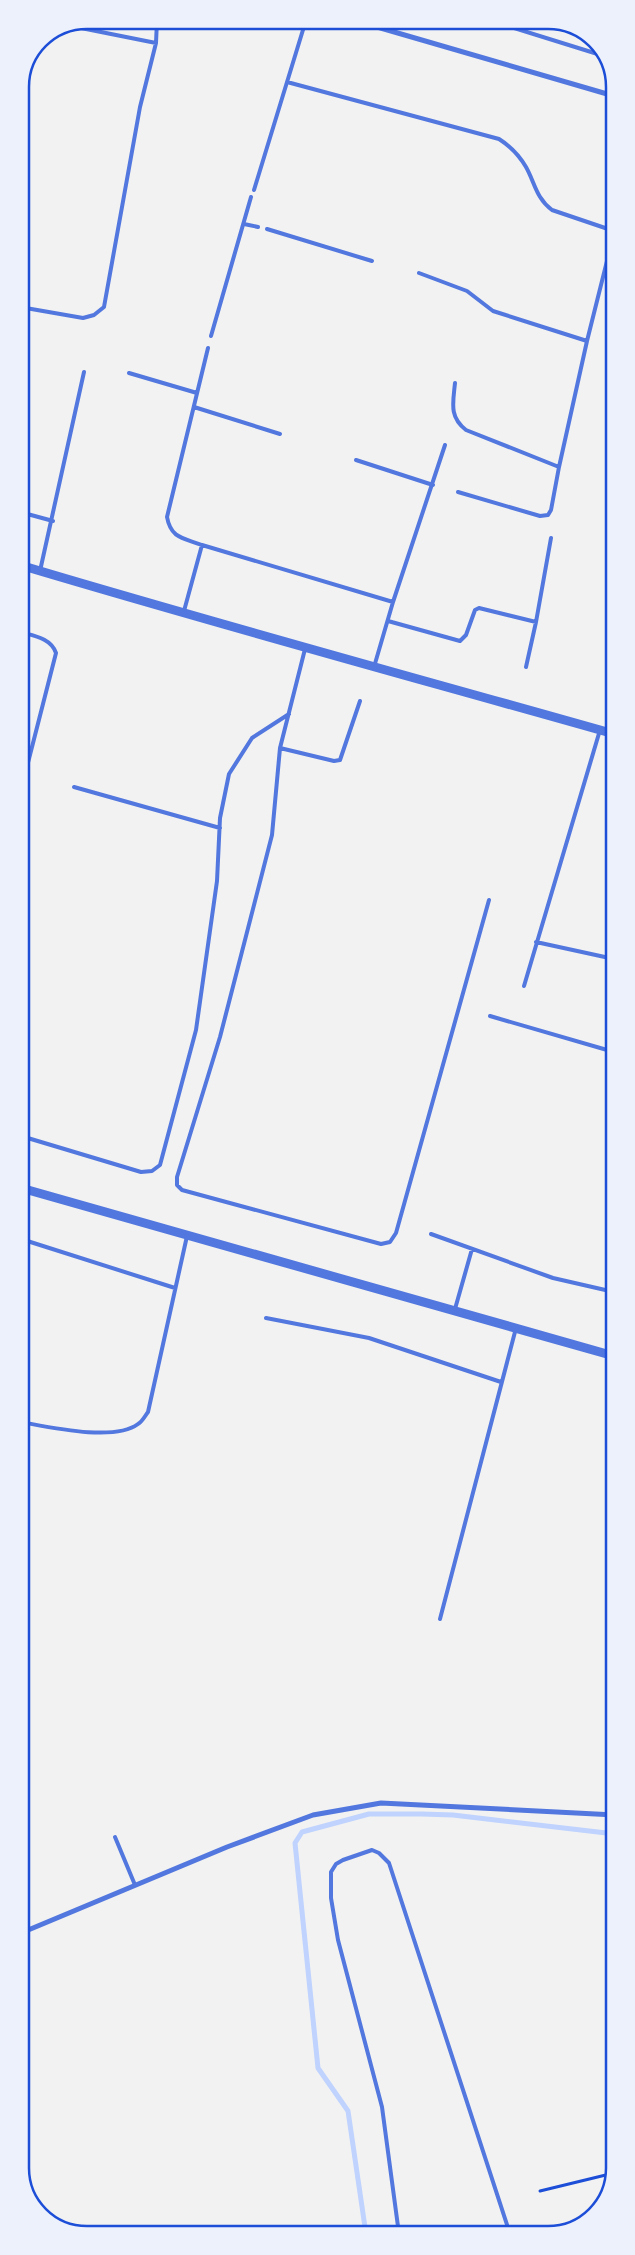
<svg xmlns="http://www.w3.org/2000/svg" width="635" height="2255" font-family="'Exo 2',sans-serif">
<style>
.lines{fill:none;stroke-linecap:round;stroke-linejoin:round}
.stream{stroke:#bfd3fe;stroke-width:5}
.path{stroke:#1d4ed8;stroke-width:3}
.service{stroke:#5277de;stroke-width:4}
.minor{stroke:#5277de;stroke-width:5}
.tertiary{stroke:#5277de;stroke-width:9}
.rim{fill:none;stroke:#1d4ed8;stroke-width:2.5}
</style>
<rect width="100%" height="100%" fill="#f2f2f2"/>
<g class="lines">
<path class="stream" d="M 366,2234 L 348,2111 L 318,2068 L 295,1843 L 302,1832 L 369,1814 L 422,1814 L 453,1815 L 615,1834"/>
<path class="path" d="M 540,2191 L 614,2173"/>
<path class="service" d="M 488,20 L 604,56
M 156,43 L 157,20
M 287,82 L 499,139 C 510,146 519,155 526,167 C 535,183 536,198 552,210 L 614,231
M 254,190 L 306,20
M 244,224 L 258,227
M 267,229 L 372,261
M 419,273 L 467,291 L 493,311 L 587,341 L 614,233
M 20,307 L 83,318 L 94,315 L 104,307 L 140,107 L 156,43 L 71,26
M 211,336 L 251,197
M 129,373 L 197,393
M 455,383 C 453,403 449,417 466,430 L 559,467 L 551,510 L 548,515 L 540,516 L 458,492
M 194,407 L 280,434
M 356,460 L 433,485
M 559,467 L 587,341
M 20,512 L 53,521
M 202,545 C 184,538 171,539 167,517 L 208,348
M 40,571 L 84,372
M 184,611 L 202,545 L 393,602 L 445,445
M 388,621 L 460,641 L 466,635 L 475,610 L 479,608 L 536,622 L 526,667
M 536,622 L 551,538
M 20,632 C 34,636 51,638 56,653 L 20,794
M 305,649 L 280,748 L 272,835 L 220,1037 L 177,1177 L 177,1185 L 182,1190 L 381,1244 L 390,1242 L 396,1233 L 489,900
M 374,667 L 393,602
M 612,734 L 614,724
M 280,748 L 334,761 L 340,760 L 360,701
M 74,787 L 220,828
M 536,942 L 614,959
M 524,986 L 600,730
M 490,1016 L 614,1052
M 21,1136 L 141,1172 L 152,1171 L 160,1165 L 196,1030 L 217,881 L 220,818 L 229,774 L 252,738 L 289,714
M 431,1234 L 553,1278 L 614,1292
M 21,1239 L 175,1288
M 455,1309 L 472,1249
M 266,1318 L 369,1338 L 501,1382
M 21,1422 C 49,1427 114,1442 138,1424 C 142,1422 145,1416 148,1412 L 187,1236
M 440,1619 L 516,1328
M 115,1837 L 135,1885
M 399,2234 L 382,2107 L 338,1940 L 331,1898 L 331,1872 L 336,1864 L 343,1860 L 372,1850 L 379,1853 L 389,1863 L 510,2234"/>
<path class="minor" d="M 353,20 L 614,96
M 21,1933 L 227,1847 L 313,1815 L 381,1803 L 615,1815"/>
<path class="tertiary" d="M 20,565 C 217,624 416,678 614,734
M 21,1188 L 614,1356"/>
</g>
<path d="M0 0H635V2255H0ZM87 29H548A58 58 0 0 1 606 87V2168A58 58 0 0 1 548 2226H87A58 58 0 0 1 29 2168V87A58 58 0 0 1 87 29Z" fill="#edf1fc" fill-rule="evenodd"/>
<path class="rim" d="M87 29H548A58 58 0 0 1 606 87V2168A58 58 0 0 1 548 2226H87A58 58 0 0 1 29 2168V87A58 58 0 0 1 87 29Z"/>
</svg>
